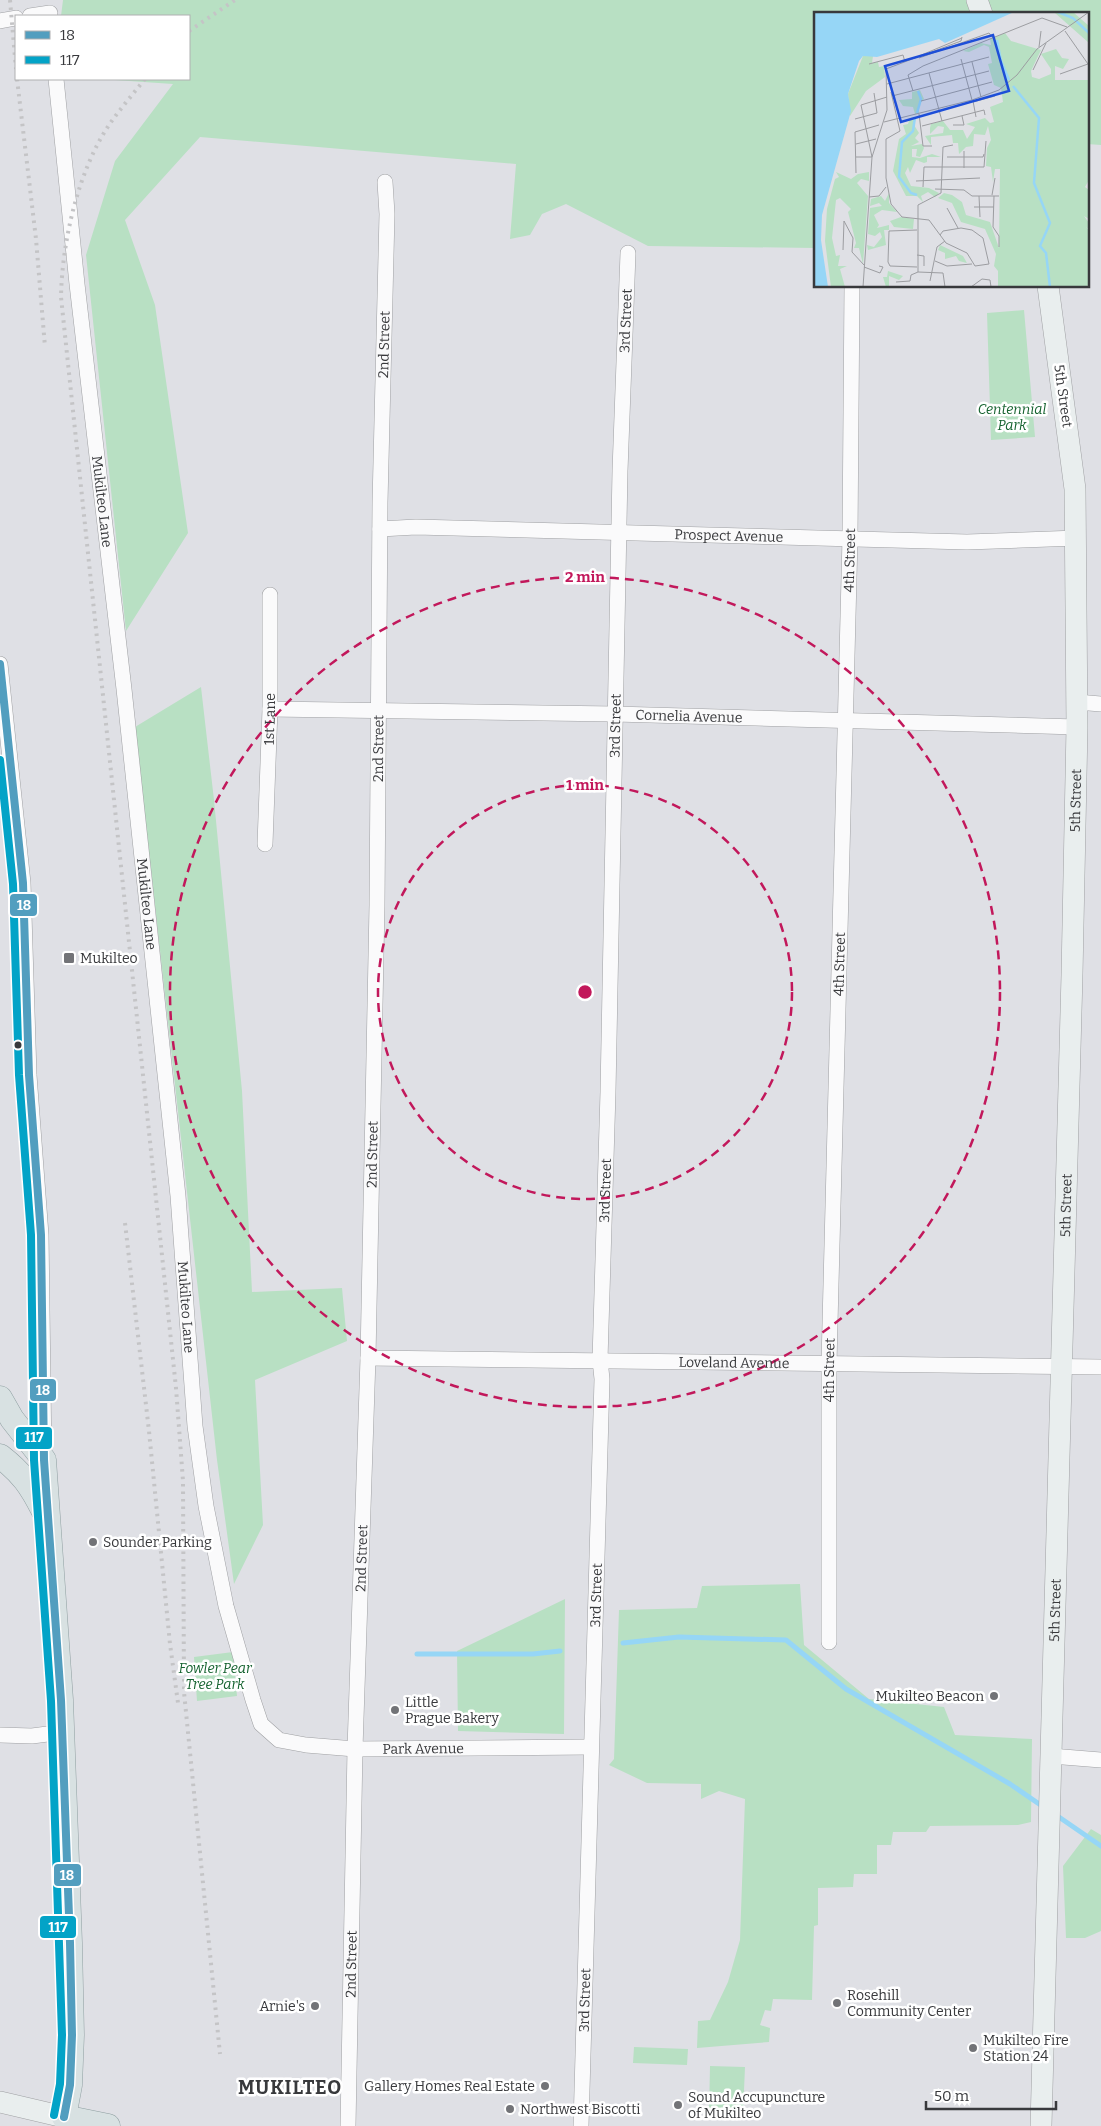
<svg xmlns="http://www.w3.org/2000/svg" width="1101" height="2126" font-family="Bitter,serif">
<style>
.green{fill:#b8e0c3}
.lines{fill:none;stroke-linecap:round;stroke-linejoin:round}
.stream{stroke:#96d6f6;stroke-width:5}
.street-casing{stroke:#9fa0a3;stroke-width:16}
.secondary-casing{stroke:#9fa0a3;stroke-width:22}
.primary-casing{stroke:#8f9fa1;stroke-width:25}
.street{stroke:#fafafb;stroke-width:15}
.secondary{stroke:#e9eeee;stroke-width:21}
.primary{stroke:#d8e1e2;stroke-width:24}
.rail{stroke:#c4c4c6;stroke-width:4;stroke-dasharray:2.5 5;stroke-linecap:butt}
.bus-1-casing{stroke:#fff;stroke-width:11}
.bus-2-casing{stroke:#fff;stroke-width:11}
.bus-1{stroke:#529ebf;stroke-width:8}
.bus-2{stroke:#03a3c7;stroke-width:8}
.ring{fill:none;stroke:#c2185b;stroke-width:2.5;stroke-dasharray:9 6}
.poi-dot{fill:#727377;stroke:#fff;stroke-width:2}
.bus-dot{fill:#38393c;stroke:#fff;stroke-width:2}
.labels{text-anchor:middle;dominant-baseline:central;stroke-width:5;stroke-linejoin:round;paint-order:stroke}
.street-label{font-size:14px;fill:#38393c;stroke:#fff}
.park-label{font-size:14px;font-style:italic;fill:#166330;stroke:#fff}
.poi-label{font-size:14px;fill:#38393c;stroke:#fff;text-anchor:start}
.district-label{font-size:19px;font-weight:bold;letter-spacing:1px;fill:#38393c;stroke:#fff}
.inset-river{fill:none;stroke:#96d6f6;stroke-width:2.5}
.inset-road{fill:none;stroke:#9c9da1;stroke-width:1}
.view{fill:#1d4ed8;fill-opacity:0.15;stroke:#1d4ed8;stroke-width:2.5}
.inset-edge{fill:none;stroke:#38393c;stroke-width:2.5}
.centre{fill:#c2185b;stroke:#fff;stroke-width:2.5}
.ring-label{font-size:15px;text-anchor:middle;font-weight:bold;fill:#c2185b;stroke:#fff;stroke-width:5;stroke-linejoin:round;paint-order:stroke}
.line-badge{stroke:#fff;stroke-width:2}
.badge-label{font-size:14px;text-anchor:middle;font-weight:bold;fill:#fff}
</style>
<rect width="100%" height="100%" fill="#dfe0e5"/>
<path class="green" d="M 63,0 L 1101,0 L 1101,145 L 1087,144 L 1087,14 L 815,14 L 815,248 L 648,246 L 566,204 L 542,214 L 530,235 L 510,239 L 516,164 L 200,137 L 125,220 L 155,305 L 188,533 L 126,631 L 86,255 L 115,161 L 173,84 L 100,79 L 189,79 L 189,16 L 61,16 Z
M 1024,310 L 1035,437 L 991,440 L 987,313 Z
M 201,687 L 214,800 L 242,1091 L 252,1292 L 342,1288 L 347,1341 L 255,1380 L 263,1525 L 234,1584 L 217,1460 L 135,727 Z
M 800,1584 L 804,1645 L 869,1699 L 944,1707 L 955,1735 L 1032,1739 L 1031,1822 L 1018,1825 L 930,1826 L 926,1832 L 893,1832 L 891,1845 L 877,1845 L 877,1874 L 854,1874 L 853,1887 L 818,1888 L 818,1925 L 814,1926 L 812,2000 L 773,1999 L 771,2011 L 765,2010 L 760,2025 L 770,2028 L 769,2042 L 697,2048 L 698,2021 L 710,2020 L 728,1982 L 740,1940 L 745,1799 L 719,1791 L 701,1799 L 701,1784 L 647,1783 L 609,1765 L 614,1759 L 619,1610 L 697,1608 L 702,1586 Z
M 565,1599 L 564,1734 L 458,1731 L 457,1651 Z
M 233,1652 L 237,1696 L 197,1701 L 194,1657 Z
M 1091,1829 L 1101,1835 L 1101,1931 L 1085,1938 L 1066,1938 L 1063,1866 Z
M 634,2047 L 688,2049 L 687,2065 L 633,2063 Z
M 710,2066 L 745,2067 L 743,2114 L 709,2113 Z"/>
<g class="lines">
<path class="stream" d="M 623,1643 L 679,1637 L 786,1640 L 846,1689 L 1010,1784 L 1045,1808
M 417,1654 L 533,1654 L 560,1651
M 1056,1815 L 1101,1846"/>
<defs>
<g id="street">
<path d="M 30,16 L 50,13"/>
<path d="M 0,21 L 16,18"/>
<path id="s1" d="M 56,79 L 77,284 L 124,689 L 178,1196 L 195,1426 L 206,1506 L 226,1606 L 253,1700 L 261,1724 L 279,1740 L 306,1745 L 355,1749 L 590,1747"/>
<path id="s2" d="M 380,529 L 416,527 L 967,542 L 1077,538"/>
<path d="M 0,664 L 23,883 L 29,1075 L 41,1235 L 44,1459"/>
<path d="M 1077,702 L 1101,704"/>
<path id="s3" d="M 270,709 L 615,714 L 1077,727"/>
<path id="s4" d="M 265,844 L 270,709 L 270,595"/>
<path id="s5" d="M 368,1358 L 1101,1367"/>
<path id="s6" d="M 829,1642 L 829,1363 L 850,538 L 852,286"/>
<path d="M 0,1735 L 32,1736 L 63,1732"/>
<path d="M 1051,1756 L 1101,1760"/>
<path id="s7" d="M 348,2126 L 355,1749 L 368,1358 L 377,905 L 380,503 L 387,214 L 385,182"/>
<path id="s8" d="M 581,2126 L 602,1379 L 600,1360 L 608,1092 L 620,471 L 628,253"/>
</g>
<g id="secondary">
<path d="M 977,0 L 982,14"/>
<path d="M 0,2102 L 64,2117"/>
<path id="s9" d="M 1041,2126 L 1072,975 L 1077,727 L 1075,489 L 1048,286"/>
</g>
<path id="primary" d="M 0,1398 L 12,1419 L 44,1460 L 61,1700 L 70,1943 L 72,2035 L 70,2085 L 64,2117 L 108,2126
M 0,1456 C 22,1473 31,1486 43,1510"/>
</defs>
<use href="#street" class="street-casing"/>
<use href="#secondary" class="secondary-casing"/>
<use href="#primary" class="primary-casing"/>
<use href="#street" class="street"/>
<use href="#secondary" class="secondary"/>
<use href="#primary" class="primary"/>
<path class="rail" d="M 10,0 L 16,69
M 189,31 L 235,0
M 17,79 L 36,239 L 45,347
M 145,79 C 133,94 120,109 109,125 C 78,171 62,242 61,297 L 176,1388 L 183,1481 L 184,1692 L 220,2054
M 125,1223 L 149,1431 L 170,1644 L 178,1703"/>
<defs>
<path id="bus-1" d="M 0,664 L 23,883 L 29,1075 L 41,1235 L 44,1460 L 61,1700 L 70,1943 L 72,2035 L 70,2085 L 64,2117"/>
<path id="bus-2" d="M 0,760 L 13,884 L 19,1075 L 31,1235 L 34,1460 L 51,1701 L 62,2035 L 60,2084 L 54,2115"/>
</defs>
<use href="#bus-1" class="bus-1-casing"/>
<use href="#bus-2" class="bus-2-casing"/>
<use href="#bus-1" class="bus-1"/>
<use href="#bus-2" class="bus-2"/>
</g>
<g class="ring">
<circle cx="585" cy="992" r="207"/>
<circle cx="585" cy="992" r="415"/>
</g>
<g class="poi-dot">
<rect x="63" y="952" width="12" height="12" rx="2.5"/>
<circle cx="93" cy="1542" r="5"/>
<circle cx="994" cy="1696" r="5"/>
<circle cx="395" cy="1710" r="5"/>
<circle cx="837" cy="2003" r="5"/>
<circle cx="315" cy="2006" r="5"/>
<circle cx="973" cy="2048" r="5"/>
<circle cx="545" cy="2086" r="5"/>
<circle cx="678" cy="2105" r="5"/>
<circle cx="510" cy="2109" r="5"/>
</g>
<circle class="bus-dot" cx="18" cy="1045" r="4.5"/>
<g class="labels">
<g class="street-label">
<text stroke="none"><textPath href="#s8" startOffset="1806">3rd Street</textPath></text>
<text stroke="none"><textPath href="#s7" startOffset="1782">2nd Street</textPath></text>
<text transform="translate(1063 396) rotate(82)">5th Street</text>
<text stroke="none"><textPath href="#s1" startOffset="425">Mukilteo Lane</textPath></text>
<text stroke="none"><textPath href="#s2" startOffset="349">Prospect Avenue</textPath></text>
<text stroke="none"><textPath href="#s6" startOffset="1082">4th Street</textPath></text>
<text stroke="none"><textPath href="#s3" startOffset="419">Cornelia Avenue</textPath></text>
<text stroke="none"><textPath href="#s4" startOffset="125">1st Lane</textPath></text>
<text stroke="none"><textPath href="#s8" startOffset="1401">3rd Street</textPath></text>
<text stroke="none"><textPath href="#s7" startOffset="1378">2nd Street</textPath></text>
<text stroke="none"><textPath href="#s9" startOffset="1326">5th Street</textPath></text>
<text stroke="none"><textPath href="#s1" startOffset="830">Mukilteo Lane</textPath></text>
<text stroke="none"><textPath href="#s6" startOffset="678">4th Street</textPath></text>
<text stroke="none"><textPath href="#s7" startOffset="972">2nd Street</textPath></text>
<text stroke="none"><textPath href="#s8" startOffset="936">3rd Street</textPath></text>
<text stroke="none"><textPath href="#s9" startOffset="921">5th Street</textPath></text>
<text stroke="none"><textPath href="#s1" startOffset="1235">Mukilteo Lane</textPath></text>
<text stroke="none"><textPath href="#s5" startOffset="366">Loveland Avenue</textPath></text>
<text stroke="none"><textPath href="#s6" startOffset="272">4th Street</textPath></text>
<text stroke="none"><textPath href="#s7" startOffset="568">2nd Street</textPath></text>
<text stroke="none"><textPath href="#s8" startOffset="531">3rd Street</textPath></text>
<text stroke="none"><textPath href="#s9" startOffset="516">5th Street</textPath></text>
<text stroke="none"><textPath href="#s1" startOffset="1829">Park Avenue</textPath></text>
<text stroke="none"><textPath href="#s7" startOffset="162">2nd Street</textPath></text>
<text stroke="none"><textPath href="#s8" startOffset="126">3rd Street</textPath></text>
</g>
<g class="park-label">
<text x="1012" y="409">Centennial<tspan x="1012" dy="16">Park</tspan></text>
<text x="215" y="1668">Fowler Pear<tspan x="215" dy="16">Tree Park</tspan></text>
</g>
<g class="poi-label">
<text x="80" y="958">Mukilteo</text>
<text x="103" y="1542">Sounder Parking</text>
<text x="984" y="1696" text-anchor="end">Mukilteo Beacon</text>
<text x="405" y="1702">Little<tspan x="405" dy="16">Prague Bakery</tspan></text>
<text x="847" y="1995">Rosehill<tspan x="847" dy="16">Community Center</tspan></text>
<text x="305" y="2006" text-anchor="end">Arnie's</text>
<text x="983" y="2040">Mukilteo Fire<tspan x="983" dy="16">Station 24</tspan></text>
<text x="535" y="2086" text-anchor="end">Gallery Homes Real Estate</text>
<text x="688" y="2097">Sound Accupuncture<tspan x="688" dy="16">of Mukilteo</tspan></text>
<text x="520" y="2109">Northwest Biscotti</text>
</g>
<g class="district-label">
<text x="290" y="2087">MUKILTEO</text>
</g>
</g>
<g transform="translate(814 12)">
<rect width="275" height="275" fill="#dfe0e5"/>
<path d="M 259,0 L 275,14 L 275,31 L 241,1 ZM 191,21 L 197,29 L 227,38 L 217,59 L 218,65 L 225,67 L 237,62 L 237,57 L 227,42 L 242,37 L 248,46 L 255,47 L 249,57 L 241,54 L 241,68 L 275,68 L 275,168 L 271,175 L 275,178 L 275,207 L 270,204 L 275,211 L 275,217 L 272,215 L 275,218 L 275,272 L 272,275 L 184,275 L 184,259 L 180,254 L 182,242 L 171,217 L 147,210 L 138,191 L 124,186 L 130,181 L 138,183 L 148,190 L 152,203 L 176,210 L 185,236 L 186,157 L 181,157 L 179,170 L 177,155 L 172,154 L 173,136 L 177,128 L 174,114 L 171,123 L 160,122 L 159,134 L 152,135 L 145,142 L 144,131 L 139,131 L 138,123 L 117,125 L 117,133 L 111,124 L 129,121 L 130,115 L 124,114 L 116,122 L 116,116 L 117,112 L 129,109 L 136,118 L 149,118 L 153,127 L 161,115 L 152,112 L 171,106 L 176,111 L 180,110 L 176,95 L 189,90 L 187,76 L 180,73 L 174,52 L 178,51 L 175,35 L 170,33 L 155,40 L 149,39 L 167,31 L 177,33 L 176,27 ZM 49,44 L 59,44 L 58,51 L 64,50 L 65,55 L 70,54 L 71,65 L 52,79 L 36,104 L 34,82 ZM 106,78 L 110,87 L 105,92 L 105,101 L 101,102 L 99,95 L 89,94 L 85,88 L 98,87 L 98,80 ZM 102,105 L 100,113 L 105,121 L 101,126 L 105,130 L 97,134 L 108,132 L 110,136 L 106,145 L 102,144 L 103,137 L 98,137 L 98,145 L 106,146 L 118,142 L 127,145 L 113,145 L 113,150 L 110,151 L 102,148 L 96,161 L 94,155 L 91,161 L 97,174 L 115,176 L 125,181 L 121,185 L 114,180 L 107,184 L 109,190 L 103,184 L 92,184 L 79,159 L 85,127 L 92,122 L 89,113 L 94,112 L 96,106 ZM 22,160 L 37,167 L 44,162 L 55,160 L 55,169 L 47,167 L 43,171 L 54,184 L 49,252 L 45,236 L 40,236 L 42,231 L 34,200 L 37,197 L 26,186 L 22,188 L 18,226 L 22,244 L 26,243 L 24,254 L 33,254 L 26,257 L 31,275 L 17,275 L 11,229 L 13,197 L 21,167 L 25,165 ZM 75,181 L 75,191 L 83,200 L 68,198 L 60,203 L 65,213 L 63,216 L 75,213 L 75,218 L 70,218 L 72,233 L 54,238 L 53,233 L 60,235 L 68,225 L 66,220 L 61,224 L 54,222 L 56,196 L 68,194 L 65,191 L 56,194 L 57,187 L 67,184 L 71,189 ZM 87,205 L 100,207 L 99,217 L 80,215 L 76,209 ZM 126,233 L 149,244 L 153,251 L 145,249 L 142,244 L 131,247 L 131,241 L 124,238 ZM 74,259 L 89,264 L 85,268 L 75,264 L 75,275 L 72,275 L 69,265 L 73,265 Z" fill="#b8e0c3"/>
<path d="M 0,0 L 200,0 L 131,31 L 125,27 L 63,45 L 49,44 L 45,49 L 34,82 L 37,99 L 8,203 L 7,228 L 14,275 L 0,275 Z" fill="#96d6f6"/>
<path class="inset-river" d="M 124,0 L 141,9 L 145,18M 244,0 L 259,6 L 275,21M 183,28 L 187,49 L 195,68M 199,74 L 225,106 L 220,171 L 236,211 L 226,234 L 232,241 L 236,275M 103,101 L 107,87 L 104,79M 101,105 L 99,119 L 88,130 L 85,165 L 97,181 L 103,183"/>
<path class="inset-road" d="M 251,19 L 274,52M 225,35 L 227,19M 115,41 L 147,29 L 148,25M 105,44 L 148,26M 105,46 L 175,21 L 179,26M 147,47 L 158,88M 158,50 L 167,85M 55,52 L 89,43 L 91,50M 219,58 L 232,31M 115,61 L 128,109M 246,62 L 274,52M 73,72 L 175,45M 99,79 L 94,63 L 109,54 L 228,6 L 253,15M 77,80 L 86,119 L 72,127 L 72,166 L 77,192 L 88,205 L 115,208 L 132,231 L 153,241 L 161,254 L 175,252 L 169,226 L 158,218 L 147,216 L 129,219 L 126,223M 78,84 L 175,59M 107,89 L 178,70M 159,89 L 162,105M 159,90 L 181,84M 105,102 L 109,134 L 118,134M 41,107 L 63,101 L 60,81M 70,110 L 158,88 L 185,78 L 203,63 L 223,37 L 275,0M 139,113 L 150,113 L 148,104M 108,114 L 170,98 L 171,103M 42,132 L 62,127M 42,145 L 58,145 L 47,93 L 73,85M 133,145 L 169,145 L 170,142M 150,156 L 150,139M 42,161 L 41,120 L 65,113M 102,169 L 166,166M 109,175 L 110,155 L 170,155 L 172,129M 121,177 L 150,178M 150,178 L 158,184 L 185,184M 178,183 L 181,166M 165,184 L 166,205M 180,184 L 179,215 L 185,224 L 185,235M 55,185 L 65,184 L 72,175M 104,193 L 127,181 L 129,135 L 139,133M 160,195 L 180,195M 133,196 L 144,216M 30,209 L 39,226 L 38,240 L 50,253M 103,218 L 75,219 L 74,250 L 76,254 L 103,255M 29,238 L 30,209M 103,243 L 110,244 L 110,254M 121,249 L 133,254 L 158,252M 50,255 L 66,261 L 69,255 L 65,254M 104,260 L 104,193M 116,269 L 123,235 L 131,229M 82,270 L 96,269 L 97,263 L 104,260 L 129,261 L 131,275M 49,275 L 58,145 L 73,98 L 72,57 L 114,41M 157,275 L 168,267 L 176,268 L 177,275"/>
<path class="view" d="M 179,23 L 195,79 L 87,110 L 71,54 Z"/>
<rect width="275" height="275" class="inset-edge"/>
</g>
<circle cx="585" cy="992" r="8" class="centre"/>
<g class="ring-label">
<text x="585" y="582">2 min</text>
<text x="585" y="790">1 min</text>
</g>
<g class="line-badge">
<rect x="9" y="893" width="29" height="24" rx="5" fill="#529ebf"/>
<rect x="29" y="1378" width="28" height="24" rx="5" fill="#529ebf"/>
<rect x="15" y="1426" width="38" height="24" rx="5" fill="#03a3c7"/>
<rect x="53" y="1863" width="29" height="24" rx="5" fill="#529ebf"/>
<rect x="39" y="1915" width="38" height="24" rx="5" fill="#03a3c7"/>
</g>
<g class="badge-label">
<text x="24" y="910">18</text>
<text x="43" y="1395">18</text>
<text x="34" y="1442">117</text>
<text x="67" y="1880">18</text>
<text x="58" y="1932">117</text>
</g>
<rect x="15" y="15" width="175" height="65" fill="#ffffff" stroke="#afb0b1"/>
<rect x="25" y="31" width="25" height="8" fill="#529ebf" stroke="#afb0b1"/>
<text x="60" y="40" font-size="15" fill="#38393c">18</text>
<rect x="25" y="56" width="25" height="8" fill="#03a3c7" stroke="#afb0b1"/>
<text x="60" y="65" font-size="15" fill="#38393c">117</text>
<path d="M926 2101v8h130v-8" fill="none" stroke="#38393c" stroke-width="2.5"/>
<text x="934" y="2101" font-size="15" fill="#38393c" stroke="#ffffff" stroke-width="4" paint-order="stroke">50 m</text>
</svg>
